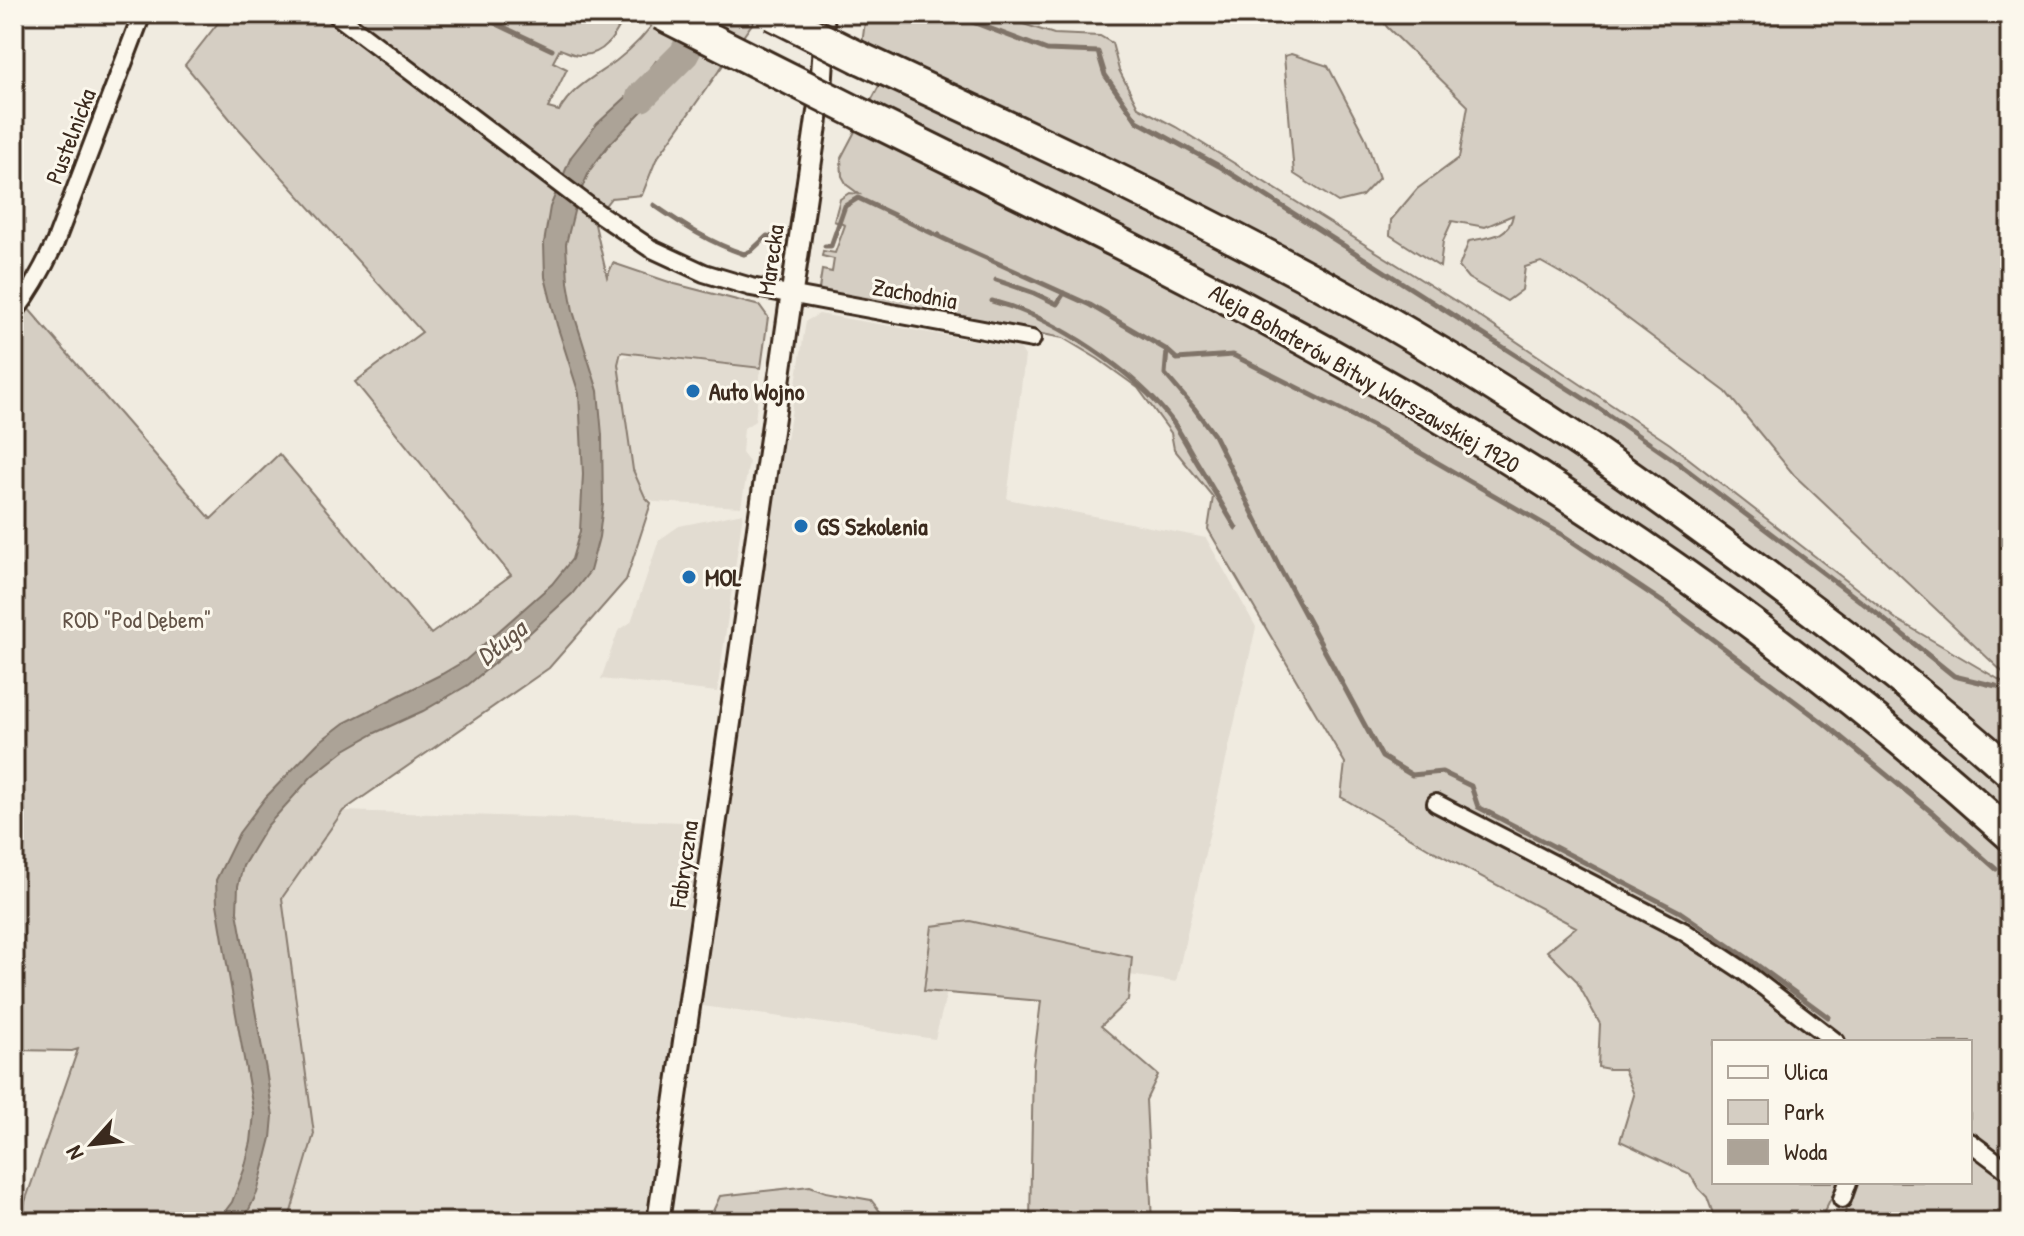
<svg xmlns="http://www.w3.org/2000/svg" width="2024" height="1236" font-family="'Patrick Hand',sans-serif">
<style>
.built{fill:#e2dcd1}
.green{fill:#d5cec3;stroke:#887c70;stroke-width:2;fill-rule:evenodd}
.water{fill:#aca397;stroke:#7f7367;stroke-width:2}
.lines{fill:none;stroke-linecap:round;stroke-linejoin:round}
.stream{stroke:#7f7367;stroke-width:5}
.river{stroke:#aca397;stroke-width:30}
.minor-casing{stroke:#3b2a1e;stroke-width:22}
.tertiary-casing{stroke:#3b2a1e;stroke-width:26}
.motorway-casing{stroke:#3b2a1e;stroke-width:36}
.minor{stroke:#fbf7ec;stroke-width:16}
.tertiary{stroke:#fbf7ec;stroke-width:20}
.motorway{stroke:#fbf7ec;stroke-width:30}
.motorway-bridge-casing{stroke:#3b2a1e;stroke-width:36;stroke-linecap:butt}
.motorway-bridge{stroke:#fbf7ec;stroke-width:30}
.poi-dot{fill:#1f6fb2;stroke:#fbf7ec;stroke-width:3}
.labels{text-anchor:middle;dominant-baseline:central;stroke-width:6;stroke-linejoin:round;paint-order:stroke}
.street-label{font-size:24px;fill:#3b2a1e;stroke:#fbf7ec}
.poi-label{font-size:24px;font-weight:bold;fill:#3b2a1e;stroke:#fbf7ec;text-anchor:start}
.park-label{font-size:24px;fill:#625347;stroke:#fbf7ec}
.water-label{font-size:26px;font-style:italic;fill:#635448;stroke:#fbf7ec}
</style>
<rect width="100%" height="100%" fill="#f0ebe0"/>
<filter id="ink" filterUnits="userSpaceOnUse"><feTurbulence type="fractalNoise" baseFrequency=".0125" numOctaves="2"/><feDisplacementMap in="SourceGraphic" scale="16" xChannelSelector="R" yChannelSelector="G"/><feConvolveMatrix kernelMatrix="1 2 1 2 8 2 1 2 1" color-interpolation-filters="sRGB"/></filter>
<g filter="url(#ink)">
<path class="built" d="M 819,314 L 1020,348 L 1025,356 L 1007,499 L 1206,538 L 1256,627 L 1176,982 L 958,949 L 935,1039 L 689,1004 L 658,1222 L 288,1222 L 314,1133 L 282,898 L 343,811 L 715,823 L 770,437 L 787,439 L 806,321 Z
M 630,354 L 761,368 L 755,421 L 744,428 L 742,453 L 749,462 L 741,507 L 656,502 L 645,497 L 633,471 L 618,364 L 620,359 Z
M 743,513 L 717,692 L 601,679 L 618,631 L 631,622 L 659,540 L 679,526 Z"/>
<path class="green" d="M 225,14 L 626,14 C 616,34 605,57 579,55 C 573,55 566,51 560,49 L 553,62 L 567,69 L 548,108 L 559,111 C 571,88 596,76 616,61 C 633,48 648,32 660,14 L 759,14 L 656,160 L 642,195 L 611,198 L 594,220 L 607,277 L 613,263 L 675,284 L 760,306 L 768,317 L 761,368 L 621,352 L 618,364 L 633,470 L 645,497 L 651,503 L 626,580 L 549,668 L 343,811 L 282,898 L 314,1134 L 288,1222 L 18,1222 L 78,1049 L 72,1051 L 14,1050 L 14,292 L 211,519 L 279,454 L 431,634 L 511,575 L 355,382 L 422,332 L 230,119 L 185,65 Z
M 866,14 L 993,14 L 1054,34 L 1100,36 L 1112,43 L 1119,70 L 1138,107 L 1176,127 L 1465,307 L 1670,444 L 1896,619 L 2010,686 L 2010,1222 L 1844,1222 L 1847,1201 L 1832,1196 L 1823,1214 L 1821,1222 L 1716,1222 L 1707,1197 L 1698,1188 L 1690,1174 L 1620,1141 L 1634,1095 L 1624,1069 L 1609,1069 L 1598,1067 L 1600,1024 L 1576,980 L 1547,951 L 1576,927 L 1433,851 L 1341,797 L 1345,763 L 1208,529 L 1213,497 L 1174,449 L 1171,433 L 1138,388 L 1098,359 L 1063,338 L 825,292 L 819,289 L 822,270 L 832,272 L 834,259 L 822,256 L 823,251 L 835,253 L 845,225 L 834,221 L 840,199 L 849,193 L 859,194 L 847,185 L 842,176 L 841,158 L 880,84 L 858,74 ZM 1714,1042 L 1970,1042 L 1970,1182 L 1714,1182 Z
M 1378,14 L 2010,14 L 2010,679 L 1794,475 L 1726,392 L 1587,288 L 1541,262 L 1525,267 L 1522,290 L 1507,301 L 1468,278 L 1459,267 L 1469,241 C 1488,237 1509,238 1513,215 L 1485,227 L 1452,221 L 1443,241 L 1440,267 L 1390,235 L 1391,220 L 1417,189 L 1459,158 L 1468,106 L 1387,27 Z
M 1291,54 L 1328,66 L 1365,137 L 1379,178 L 1362,196 L 1338,202 L 1294,174 L 1284,56 Z
M 970,921 L 1132,957 L 1128,1000 L 1101,1026 L 1158,1075 L 1146,1100 L 1152,1222 L 1030,1222 L 1033,1066 L 1041,1001 L 924,991 L 932,926 Z
M 810,1186 L 826,1192 L 871,1200 L 882,1214 L 883,1222 L 708,1222 L 720,1196 Z
M 1245,1213 L 1305,1218 L 1311,1222 L 1166,1222 Z"/>
<path class="water" d="M 656,61 L 680,72 L 608,146 L 590,170 L 577,199 L 566,244 L 568,282 L 573,311 L 598,391 L 602,435 L 603,504 L 599,537 L 590,571 L 572,594 L 521,641 L 468,685 L 423,711 L 375,733 L 345,750 L 312,776 L 267,826 L 243,866 L 238,886 L 237,912 L 266,1070 L 273,1116 L 271,1138 L 257,1193 L 243,1222 L 217,1222 L 232,1202 L 244,1170 L 251,1142 L 254,1114 L 228,970 L 217,904 L 216,880 L 239,833 L 266,797 L 318,743 L 344,723 L 442,674 L 466,660 L 552,584 L 572,559 L 580,531 L 583,474 L 579,394 L 557,325 L 545,277 L 544,243 L 550,207 L 571,157 L 597,124 L 636,88 Z"/>
<g class="lines">
<path class="stream" d="M 476,14 L 552,50
M 954,15 L 1047,50 L 1098,52 L 1105,75 L 1137,121 L 1219,166 L 1597,407 L 1678,463 L 1876,613 L 1954,676 L 1996,686
M 654,205 C 683,225 710,243 744,254 L 751,251 L 767,236 L 778,238
M 939,235 L 938,236 L 955,244 L 1090,305 L 1167,350 L 1165,374 L 1194,408 L 1214,435 L 1281,570 L 1382,757 L 1412,775 L 1442,772 L 1471,786 L 1478,807 L 1680,912 L 1749,959 L 1828,1017
M 825,246 L 831,246 L 845,206 L 858,198 L 938,236
M 996,280 L 1034,293 L 1057,304 L 1064,293
M 992,301 C 1054,317 1135,371 1173,422 C 1181,434 1188,447 1195,459 C 1209,482 1222,505 1236,528
M 1167,350 L 1177,359 L 1233,355 L 1379,429 L 1561,534 L 1667,605 L 1825,724 L 1934,814 L 1996,869"/>
<path class="river" d="M 641,97 L 684,54 L 705,14"/>
<defs>
<path id="minor" d="M 335,14 L 598,213 L 650,248 L 704,273 L 751,287 L 1032,339
M 14,313 C 31,291 43,269 55,243 L 142,14
M 1436,803 L 1683,931 L 1742,970 L 1836,1042
M 1970,1142 L 2010,1172
M 1842,1199 L 1848,1182"/>
<path id="tertiary" d="M 658,1222 L 821,91 L 824,43 L 823,14"/>
<path id="motorway" d="M 860,58 C 1009,127 1157,196 1302,274 C 1399,326 1497,386 1588,447 C 1631,477 1674,508 1716,539 C 1817,612 1917,688 2010,772
M 864,116 C 1090,227 1318,338 1532,473 C 1700,579 1862,701 2010,835"/>
</defs>
<use href="#minor" class="minor-casing"/>
<use href="#tertiary" class="tertiary-casing"/>
<use href="#motorway" class="motorway-casing"/>
<use href="#minor" class="minor"/>
<use href="#tertiary" class="tertiary"/>
<use href="#motorway" class="motorway"/>
<defs>
<path id="motorway-bridge" d="M 661,14 L 864,116
M 772,14 L 860,58"/>
</defs>
<use href="#motorway-bridge" class="motorway-bridge-casing"/>
<use href="#motorway-bridge" class="motorway-bridge"/>
</g>
</g>
<g class="poi-dot">
<circle cx="693" cy="391" r="8"/>
<circle cx="801" cy="526" r="8"/>
<circle cx="689" cy="577" r="8"/>
</g>
<g class="labels">
<g class="street-label">
<text transform="translate(70 136) rotate(-69)">Pustelnicka</text>
<text transform="translate(770 260) rotate(-82)">Marecka</text>
<text transform="translate(915 293) rotate(10)">Zachodnia</text>
<text transform="translate(1365 378) rotate(30)">Aleja Bohaterów Bitwy Warszawskiej 1920</text>
<text transform="translate(683 864) rotate(-82)">Fabryczna</text>
</g>
<g class="poi-label">
<text x="709" y="391">Auto Wojno</text>
<text x="817" y="526">GS Szkolenia</text>
<text x="705" y="577">MOL</text>
</g>
<g class="park-label">
<text x="137" y="619">ROD "Pod Dębem"</text>
</g>
<g class="water-label">
<text transform="translate(501 642) rotate(-39)">Długa</text>
</g>
</g>
<rect width="2024" height="1236" fill="none" stroke="#fbf7ec" stroke-width="48"/>
<rect x="24" y="24" width="1976" height="1188" fill="none" stroke="#3b2a1e" stroke-width="3" filter="url(#ink)"/>
<rect x="1712" y="1040" width="260" height="144" fill="#fbf7ec" stroke="#aea59a" stroke-width="2"/>
<rect x="1728" y="1066" width="40" height="12" fill="#fbf7ec" stroke="#aea59a" stroke-width="2"/>
<text x="1784" y="1080" font-size="24" fill="#3b2a1e">Ulica</text>
<rect x="1728" y="1100" width="40" height="24" fill="#d5cec3" stroke="#aea59a" stroke-width="2"/>
<text x="1784" y="1120" font-size="24" fill="#3b2a1e">Park</text>
<rect x="1728" y="1140" width="40" height="24" fill="#aca397" stroke="#aea59a" stroke-width="2"/>
<text x="1784" y="1160" font-size="24" fill="#3b2a1e">Woda</text>
<g transform="translate(92 1144) rotate(243)" stroke="#fbf7ec" stroke-width="6" paint-order="stroke">
<path d="M0-6L14 30L0 20L-14 30Z" fill="#3b2a1e"/>
<text y="-12" font-size="22" font-weight="bold" text-anchor="middle" fill="#3b2a1e">N</text>
</g>
</svg>
